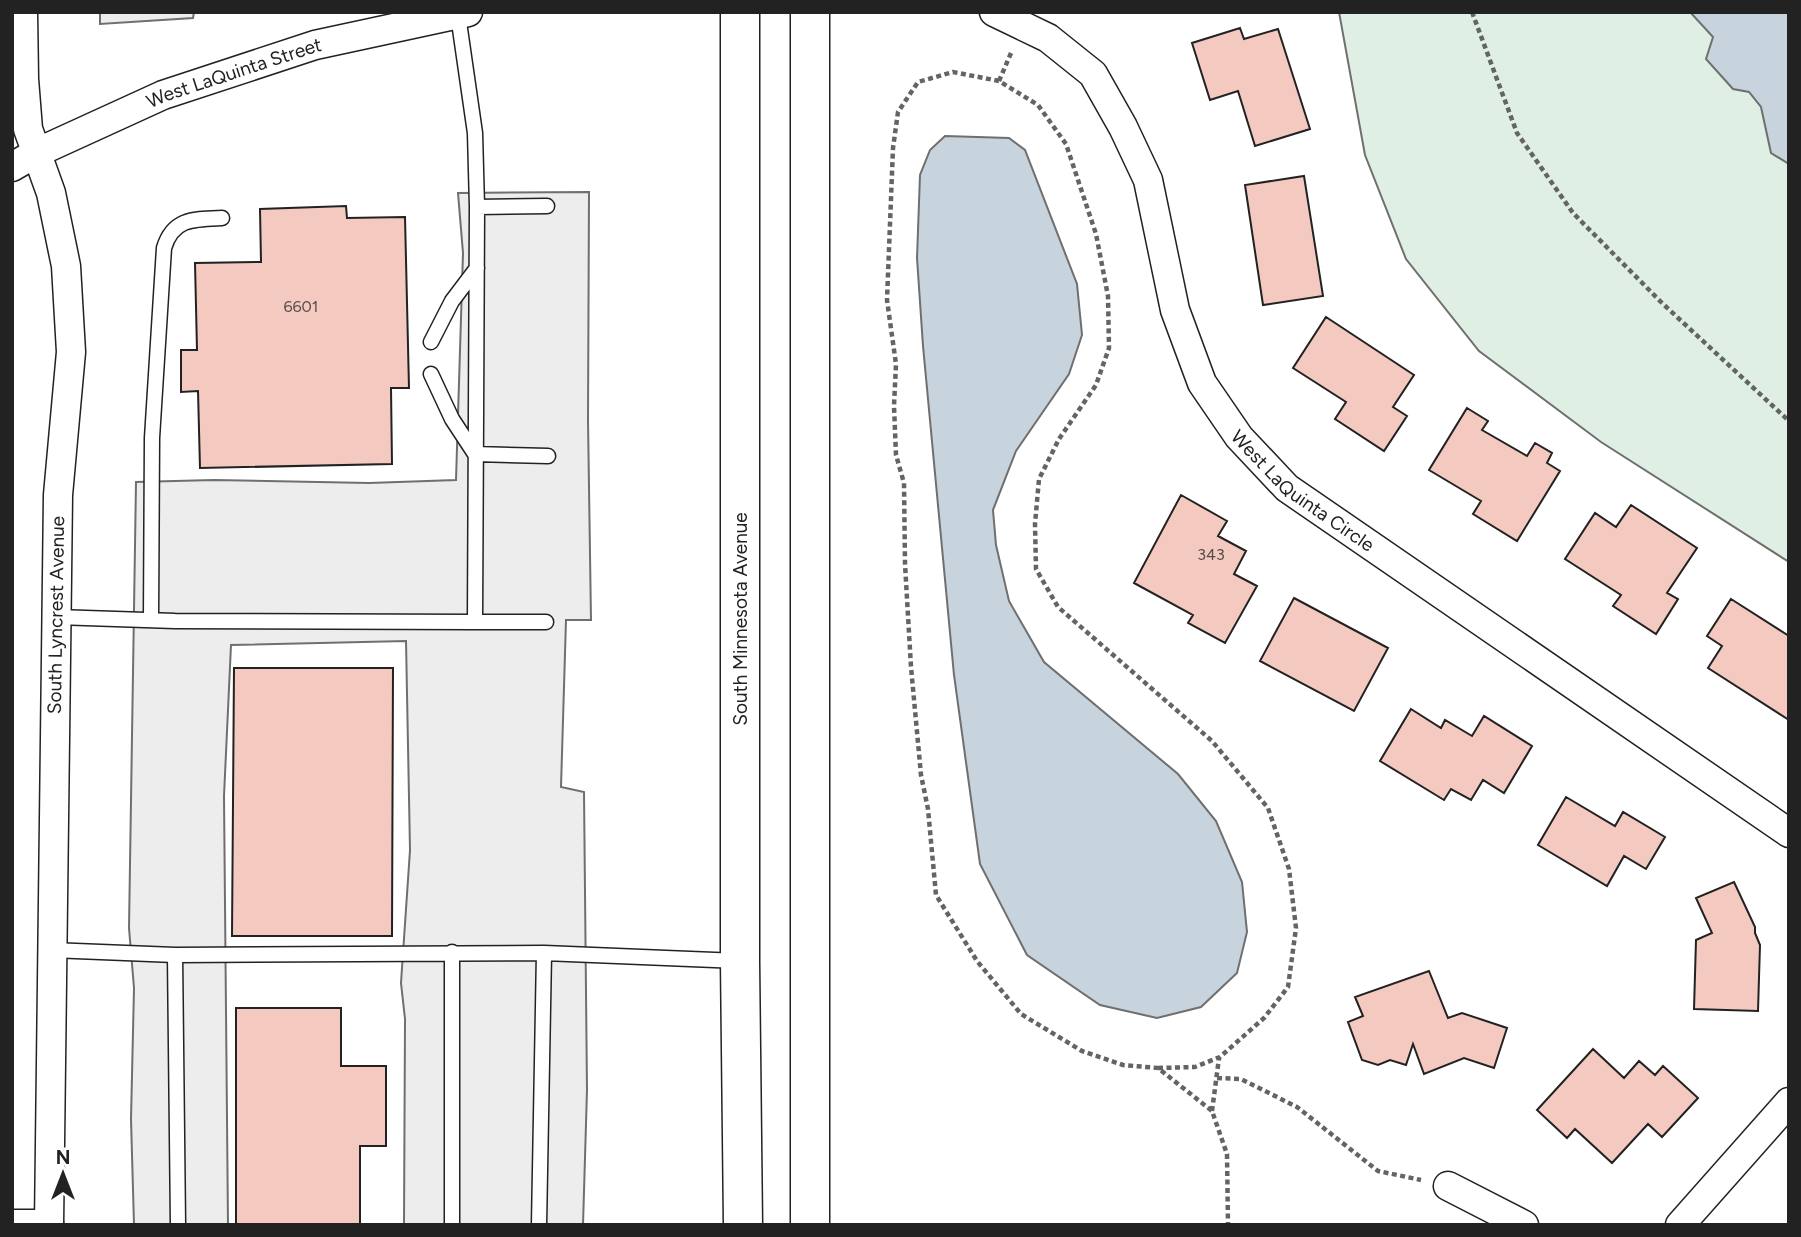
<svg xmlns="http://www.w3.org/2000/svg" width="1801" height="1237" font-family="Figtree,sans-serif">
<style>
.green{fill:#e0efe3;stroke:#6f6f6f;stroke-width:2}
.parking{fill:#ededed;stroke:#6f6f6f;stroke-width:2}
.water{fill:#c7d3dd;stroke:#6f6f6f;stroke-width:2}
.building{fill:#f3c9c0;stroke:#222;stroke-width:2}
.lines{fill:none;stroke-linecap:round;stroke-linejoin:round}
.lane-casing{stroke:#222;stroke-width:17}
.street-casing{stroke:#222;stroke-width:31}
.primary-casing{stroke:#222;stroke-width:41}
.path{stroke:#646464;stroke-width:4.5;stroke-dasharray:5 3.5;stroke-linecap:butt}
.lane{stroke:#fff;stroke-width:14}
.street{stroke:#fff;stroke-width:28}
.primary{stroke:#fff;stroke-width:38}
.labels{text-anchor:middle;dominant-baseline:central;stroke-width:5;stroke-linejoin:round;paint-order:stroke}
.number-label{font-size:16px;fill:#564c4a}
.street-label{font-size:19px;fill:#222;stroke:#fff}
</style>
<rect width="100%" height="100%" fill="#fff"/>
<path class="green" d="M 1339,12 L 1789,12 L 1789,562 L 1601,442 L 1479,351 L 1406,259 L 1365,155 Z"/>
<path class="parking" d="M 100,12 L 194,12 L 193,18 L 100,24 Z
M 589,192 L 588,420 L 591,620 L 566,620 L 561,787 L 584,792 L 587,1090 L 583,1225 L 404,1225 L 405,1019 L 401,983 L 410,850 L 406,641 L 231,645 L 224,796 L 228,1225 L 134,1225 L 131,1119 L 134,988 L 129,928 L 136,482 L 214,480 L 369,483 L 456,480 L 463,253 L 458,193 Z"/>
<path class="water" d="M 1690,12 L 1789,12 L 1789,164 L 1771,153 L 1761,107 L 1749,92 L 1733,89 L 1706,59 L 1713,37 Z
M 945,136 L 1009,138 L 1025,150 L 1077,284 L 1082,335 L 1069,374 L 1016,451 L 993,510 L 996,545 L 1009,601 L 1044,662 L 1178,774 L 1216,821 L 1242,882 L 1247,932 L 1237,973 L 1201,1007 L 1157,1018 L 1100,1005 L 1027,955 L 980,864 L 954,675 L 923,346 L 917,258 L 920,175 L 930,150 Z"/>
<path class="building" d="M 1240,28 L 1244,39 L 1278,29 L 1310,129 L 1255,146 L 1238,91 L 1210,100 L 1192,43 Z
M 1304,176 L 1323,296 L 1263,305 L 1245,185 Z
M 346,206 L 347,218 L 405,217 L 409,388 L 391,388 L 392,464 L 200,468 L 198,391 L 181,392 L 181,350 L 197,350 L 195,263 L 261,262 L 260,209 Z
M 1326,317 L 1414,375 L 1393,407 L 1407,416 L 1384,451 L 1335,419 L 1346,402 L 1293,368 Z
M 1467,408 L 1488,421 L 1482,430 L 1527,456 L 1535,443 L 1552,453 L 1547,463 L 1560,471 L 1517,541 L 1473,514 L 1481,501 L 1429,470 Z
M 1181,495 L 1227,521 L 1218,536 L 1246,551 L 1234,574 L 1257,586 L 1225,643 L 1188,623 L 1193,615 L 1134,583 Z
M 1631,505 L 1697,548 L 1667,593 L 1678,599 L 1656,634 L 1613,606 L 1621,595 L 1565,559 L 1595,513 L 1616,527 Z
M 1294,598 L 1388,648 L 1354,711 L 1260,661 Z
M 1731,599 L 1789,636 L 1789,720 L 1708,668 L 1722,646 L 1707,636 Z
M 234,668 L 393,668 L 392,936 L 232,936 Z
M 1411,709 L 1441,728 L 1445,720 L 1472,736 L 1484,716 L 1532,746 L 1504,793 L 1483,780 L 1471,800 L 1451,789 L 1444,800 L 1380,761 Z
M 1566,797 L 1615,826 L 1623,812 L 1665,837 L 1646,869 L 1624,856 L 1607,886 L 1538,845 Z
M 1734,882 L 1755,927 L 1755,933 L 1760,945 L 1758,1011 L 1694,1009 L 1696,940 L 1712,933 L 1696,898 Z
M 1429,971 L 1448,1018 L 1462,1013 L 1507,1028 L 1494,1068 L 1464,1058 L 1424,1074 L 1413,1044 L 1406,1065 L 1390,1060 L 1378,1065 L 1362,1060 L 1348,1022 L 1363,1016 L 1355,997 Z
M 236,1008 L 341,1008 L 341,1066 L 386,1066 L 386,1146 L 360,1146 L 360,1224 L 236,1224 Z
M 1593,1049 L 1624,1078 L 1639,1061 L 1655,1075 L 1663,1066 L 1698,1098 L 1662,1137 L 1648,1124 L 1612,1163 L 1575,1129 L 1567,1138 L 1537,1110 Z"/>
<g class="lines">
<defs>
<path id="lane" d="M 458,15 L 475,133 L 477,207 L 547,206
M 431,342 L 452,301 L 477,268
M 431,374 L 452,419 L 475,454 L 548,456
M 56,617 L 175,621 L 475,622 L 477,207
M 151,620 L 152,438 L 164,248 C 173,218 194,219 222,218
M 475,622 L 546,622
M 51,950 L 175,955 L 544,953 L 739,961
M 175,955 L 178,1225
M 452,1225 L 452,952
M 539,1225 L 544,953"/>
<g id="street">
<path d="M 23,12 L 24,79 L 28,129 L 51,193 L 66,266 L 71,352 L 58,495 L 49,1225"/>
<path id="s1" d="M 994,12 L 1048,38 L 1093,74 L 1123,127 L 1148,180 L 1175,310 L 1202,383 L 1239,437 L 1287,488 L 1789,833"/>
<path id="s2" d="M 12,167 L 36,153 L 163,95 L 315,45 L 468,12"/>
<path d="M 1448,1186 L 1524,1225"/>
<path d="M 12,1224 L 49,1224"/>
<path d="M 1680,1225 L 1789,1102"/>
</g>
<path id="primary" d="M 740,12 L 740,961 L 743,1225
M 810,12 L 810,1225"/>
</defs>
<use href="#lane" class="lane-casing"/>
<use href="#street" class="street-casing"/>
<use href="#primary" class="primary-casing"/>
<path class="path" d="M 1472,12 L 1517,133 L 1573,213 L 1662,303 L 1789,421
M 999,81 L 1011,53
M 1158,1068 L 1195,1067 L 1220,1057 L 1264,1018 L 1288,987 L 1296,928 L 1289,869 L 1268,808 L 1212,741 L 1058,607 L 1036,569 L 1035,524 L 1039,479 L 1059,439 L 1096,385 L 1109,348 L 1108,296 L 1096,234 L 1066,144 L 1038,105 L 999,81 L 953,72 L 918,82 L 898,112 L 893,148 L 887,300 L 896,364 L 894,406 L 896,455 L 904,483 L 905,564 L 911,667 L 921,775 L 928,809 L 936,895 L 977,961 L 1021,1014 L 1082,1051 L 1123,1065 L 1158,1068 L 1212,1111 L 1227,1154 L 1228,1225
M 1217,1078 L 1241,1079 L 1297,1107 L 1378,1171 L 1421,1180
M 1212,1111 L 1219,1058"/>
<use href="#lane" class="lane"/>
<use href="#street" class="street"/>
<use href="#primary" class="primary"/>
</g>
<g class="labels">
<g class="number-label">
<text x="301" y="306">6601</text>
<text x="1211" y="554">343</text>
</g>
<g class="street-label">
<text stroke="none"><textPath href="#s2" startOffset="242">West LaQuinta Street</textPath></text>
<text stroke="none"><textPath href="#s1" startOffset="597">West LaQuinta Circle</textPath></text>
<text transform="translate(56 615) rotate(-89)">South Lyncrest Avenue</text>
<text transform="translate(740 619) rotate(-90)">South Minnesota Avenue</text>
</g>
</g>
<rect width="1801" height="1237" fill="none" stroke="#222222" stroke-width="28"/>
<g transform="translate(63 1174)" stroke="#ffffff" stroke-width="5" paint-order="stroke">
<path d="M0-5L12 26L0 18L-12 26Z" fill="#222222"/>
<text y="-10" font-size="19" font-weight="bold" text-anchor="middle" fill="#222222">N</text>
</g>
</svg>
